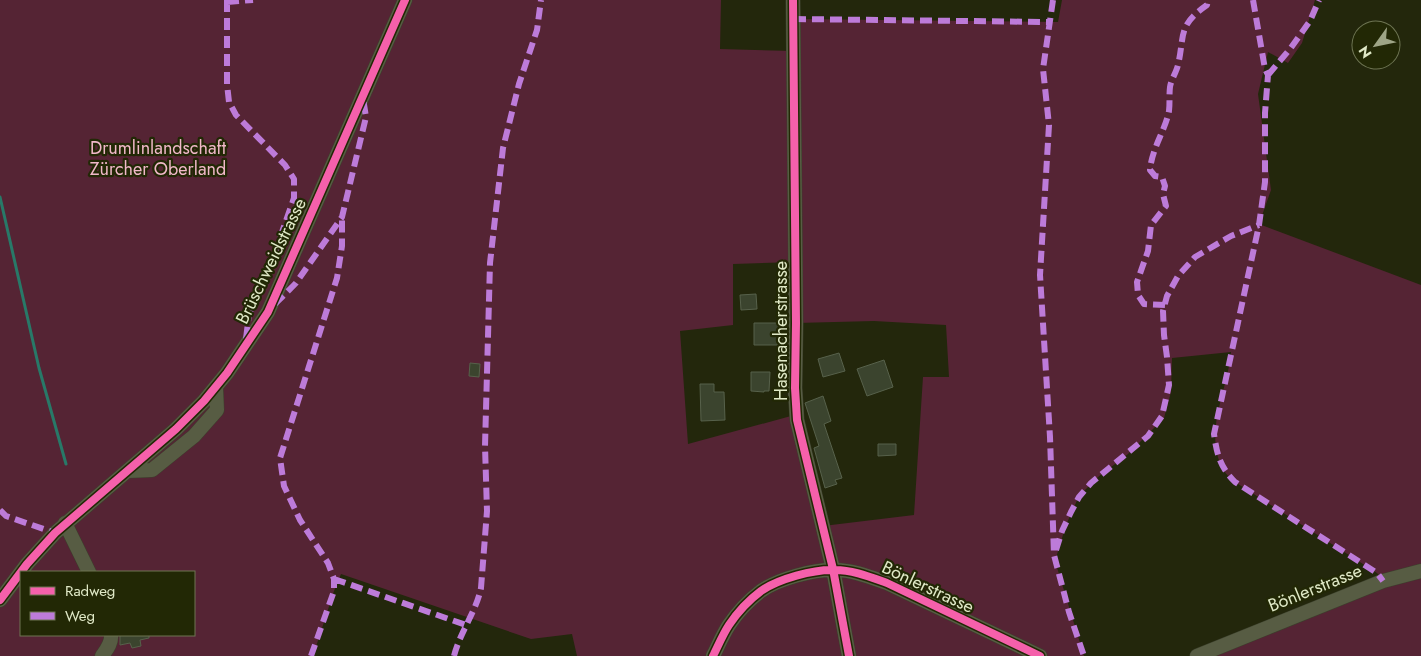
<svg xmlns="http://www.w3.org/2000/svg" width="1421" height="656" font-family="Jost,sans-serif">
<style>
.green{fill:#552434;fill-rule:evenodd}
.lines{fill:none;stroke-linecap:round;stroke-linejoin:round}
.stream{stroke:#287968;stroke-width:3}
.building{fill:#3b442e;stroke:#57614b}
.minor-casing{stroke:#3c402c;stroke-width:15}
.minor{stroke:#575c43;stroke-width:14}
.quiet{stroke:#bd7bd9;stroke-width:6;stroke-dasharray:12 6;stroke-linecap:butt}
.cycleway-casing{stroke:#222805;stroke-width:11}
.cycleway{stroke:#f560ab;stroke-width:8}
.labels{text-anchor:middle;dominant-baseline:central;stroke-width:4.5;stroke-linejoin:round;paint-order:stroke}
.park-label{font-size:18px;fill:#f1b8c9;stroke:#222805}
.street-label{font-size:18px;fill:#e0e9c7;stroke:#222805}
</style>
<rect width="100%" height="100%" fill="#23270c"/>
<path class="green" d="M 0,0 L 721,0 L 720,49 L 793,51 L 794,19 L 1058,22 L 1062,0 L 1315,0 L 1302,43 L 1288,63 L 1268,52 L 1258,94 L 1271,190 L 1259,224 L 1421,285 L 1421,656 L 1197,656 L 1383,581 L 1377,573 L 1235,482 C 1231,479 1227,475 1224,471 C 1202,434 1228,390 1231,352 L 1172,358 L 1171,392 L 1164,418 L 1128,454 L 1098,477 L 1079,496 L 1066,525 L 1055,561 L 1084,656 L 577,656 L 572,634 L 531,639 L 341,574 L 334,591 L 313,656 L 0,656 ZM 795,262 L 796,323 L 874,321 L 946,325 L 949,377 L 923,377 L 914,515 L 823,526 L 791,416 L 688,444 L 680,331 L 733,325 L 733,264 ZM 21,572 L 194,572 L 194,635 L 21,635 Z"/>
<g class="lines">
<path class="stream" d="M 0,197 L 39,368 L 66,464"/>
</g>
<path class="building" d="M 756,294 L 757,309 L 741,310 L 740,295 Z
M 754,323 L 787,323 L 787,345 L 754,345 Z
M 839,353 L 845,371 L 823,377 L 818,359 Z
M 884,360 L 893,387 L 867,396 L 857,369 Z
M 470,363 L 480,364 L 479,377 L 469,376 Z
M 751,372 L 770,372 L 769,391 L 764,391 L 764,392 L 751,391 Z
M 700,384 L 714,384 L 714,392 L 724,392 L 725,420 L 701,421 Z
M 823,396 L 831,421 L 824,424 L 842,478 L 835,480 L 837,484 L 825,488 L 814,448 L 819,446 L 805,403 Z
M 878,444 L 896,444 L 896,455 L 878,456 Z
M 120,635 L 149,635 L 149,638 L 140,640 L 141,646 L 132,648 L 130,643 L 120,645 Z"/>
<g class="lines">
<defs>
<path id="minor" d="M 793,0 L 796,323 L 795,388 L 797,420 L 833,569 L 849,656
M 128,471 L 152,470 L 194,436 L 217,410 L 216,387
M 65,523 L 89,572
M 0,600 L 27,564 L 55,533 L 176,429 L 204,401 L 227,373 L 268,312 L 405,0
M 102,656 C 107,649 112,643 111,635
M 713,656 C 718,646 723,634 729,625 C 737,613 749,600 761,591 C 778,579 814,569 835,570 C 853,570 870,577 887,583 L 1040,656
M 1197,656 L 1383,581 L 1421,571"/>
</defs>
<use href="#minor" class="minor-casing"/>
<use href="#minor" class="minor"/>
<path class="quiet" d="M 227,0 L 227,84 L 229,102 L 236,115 L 285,165 L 294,179 L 294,198 L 274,255 L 249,314 L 246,339
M 1053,0 L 1043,69 L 1049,125 L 1040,275 L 1050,437 L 1054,555 L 1069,612 L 1084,656
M 1253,0 L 1265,69 L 1268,75 L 1265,113 L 1265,182 L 1259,225 L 1214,434 C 1217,455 1220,467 1235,482 L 1377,573 L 1383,581
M 227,2 L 253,0
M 794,19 L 1049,22
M 1268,75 L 1290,49 L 1310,21 L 1319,0
M 275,304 L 296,283 L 342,217 L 366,117 L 363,98
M 1165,305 L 1144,304 L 1138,295 L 1137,282 L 1148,251 L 1151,225 L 1166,206 L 1163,194 L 1165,186 L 1162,177 L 1155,176 L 1150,170 C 1152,148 1165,131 1169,111 C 1170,103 1169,95 1170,87 C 1171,80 1176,73 1178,65 C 1185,35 1177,26 1207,5 L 1208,0
M 0,510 L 6,516 L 55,533
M 1056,550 L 1062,531 L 1071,512 L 1079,497 L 1091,483 L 1148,436 L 1162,416 L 1169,385 L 1167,357 L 1164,335 L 1163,311 L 1167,296 L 1178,276 L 1195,257 L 1231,236 L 1259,225
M 334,579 L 466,625
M 311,656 L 334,591 L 334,579 L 328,563 L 300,520 L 284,486 L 280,458 L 337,278 L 342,246 L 342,217
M 454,656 C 460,632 476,612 481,588 L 487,511 L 485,446 L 490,263 L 503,148 L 519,84 L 537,30 L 541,0"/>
<defs>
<path id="cycleway" d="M 793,0 L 796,323 L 795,388 L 797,420 L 833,569 L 849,656
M 0,600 L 27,564 L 55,533 L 176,429 L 204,401 L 227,373 L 268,312 L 405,0
M 713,656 C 718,646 723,634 729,625 C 737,613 749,600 761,591 C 778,579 814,569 835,570 C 853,570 870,577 887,583 L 1040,656"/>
</defs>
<use href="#cycleway" class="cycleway-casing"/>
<use href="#cycleway" class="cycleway"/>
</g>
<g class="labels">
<g class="park-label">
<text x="158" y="148">Drumlinlandschaft<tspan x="158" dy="21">Zürcher Oberland</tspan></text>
</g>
<g class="street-label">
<text transform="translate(271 261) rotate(-64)">Brüschweidstrasse</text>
<text transform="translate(781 331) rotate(-90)">Hasenacherstrasse</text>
<text transform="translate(928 587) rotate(25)">Bönlerstrasse</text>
<text transform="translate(1315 588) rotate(-22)">Bönlerstrasse</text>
</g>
</g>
<rect x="20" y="571" width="175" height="65" fill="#222805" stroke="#6e7553"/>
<rect x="30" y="587" width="25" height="8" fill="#f560ab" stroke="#6e7553"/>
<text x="65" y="596" font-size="15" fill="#e0e9c7">Radweg</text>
<rect x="30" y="612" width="25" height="8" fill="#bd7bd9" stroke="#6e7553"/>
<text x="65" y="621" font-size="15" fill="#e0e9c7">Weg</text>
<g transform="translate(1376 45) rotate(237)"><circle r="24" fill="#222805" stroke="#6e7553"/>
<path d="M0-4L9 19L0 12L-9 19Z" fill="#9ea586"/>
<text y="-8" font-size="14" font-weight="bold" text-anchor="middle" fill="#e0e9c7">N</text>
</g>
</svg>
